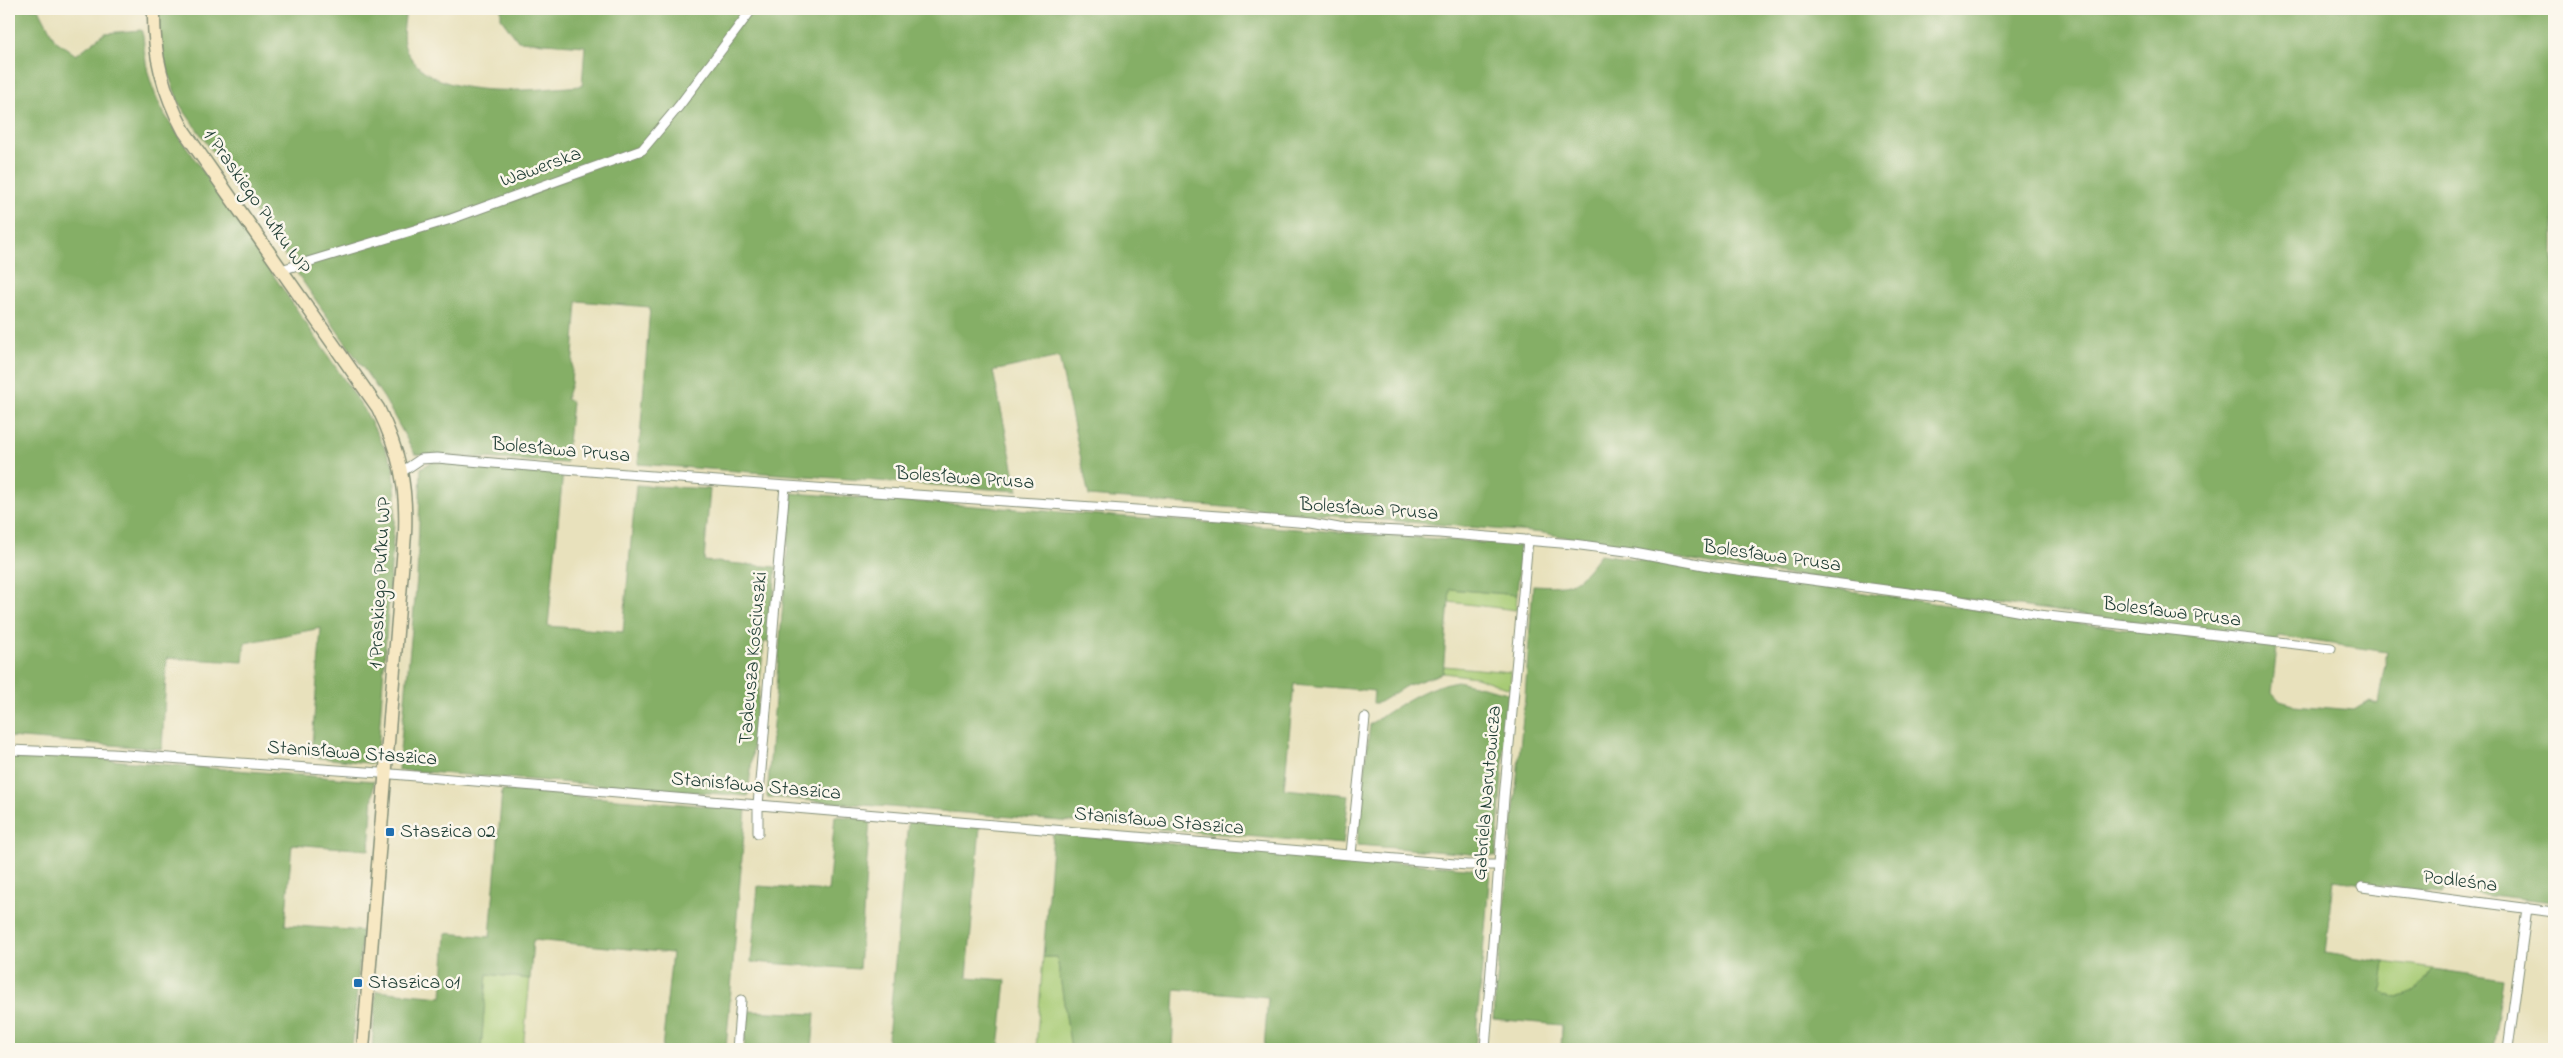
<svg xmlns="http://www.w3.org/2000/svg" width="2563" height="1058" font-family="'Indie Flower',sans-serif">
<style>
.green{fill:#a7cb75;stroke:#638454}
.forest{fill:#85af66;stroke:#52764d}
.lines{fill:none;stroke-linecap:round;stroke-linejoin:round}
.street-casing{stroke:#848f78;stroke-width:11}
.secondary-casing{stroke:#848f78;stroke-width:15}
.street{stroke:#fff;stroke-width:9}
.secondary{stroke:#f7e8c3;stroke-width:12}
.poi-dot{fill:#1f6fb2;stroke:#fbf7ec;stroke-width:2}
.labels{text-anchor:middle;dominant-baseline:central;stroke-width:5;stroke-linejoin:round;paint-order:stroke}
.street-label{font-size:20px;fill:#1f3d34;stroke:#fbf7ec}
.poi-label{font-size:20px;fill:#1f3d34;stroke:#fbf7ec;text-anchor:start}
</style>
<rect width="100%" height="100%" fill="#fbf7ec"/>
<filter id="ink" filterUnits="userSpaceOnUse"><feTurbulence type="fractalNoise" baseFrequency=".02" numOctaves="2"/><feDisplacementMap in="SourceGraphic" scale="10" xChannelSelector="R" yChannelSelector="G"/><feConvolveMatrix kernelMatrix="1 2 1 2 8 2 1 2 1" color-interpolation-filters="sRGB"/></filter>
<filter id="wash" filterUnits="userSpaceOnUse"><feTurbulence type="fractalNoise" baseFrequency=".0096" numOctaves="4" result="noise"/><feDisplacementMap in="SourceGraphic" scale="20" xChannelSelector="R" yChannelSelector="G"/><feGaussianBlur stdDeviation="1.12" result="paint"/><feColorMatrix in="noise" values="0 0 0 0 0 0 0 0 0 0 0 0 0 0 0 0 0 1.4 0 .05"/><feComposite in="paint" operator="in"/></filter>
<g filter="url(#wash)">
<rect width="100%" height="100%" fill="#e8e1bc"/>
<path class="green" d="M 1450,589 L 1517,595 L 1516,610 L 1449,602 Z
M 1444,666 L 1511,672 L 1510,689 L 1476,677 L 1443,673 Z
M 1043,957 L 1057,957 L 1071,1049 L 1036,1049 Z
M 2385,962 L 2433,969 C 2420,989 2406,1005 2380,993 Z
M 487,974 L 530,979 L 523,1049 L 481,1049 Z"/>
<path class="forest" d="M 9,9 L 39,9 L 55,40 L 76,55 L 105,33 L 141,30 C 145,39 143,46 145,56 C 148,78 155,96 165,115 L 364,409 L 393,464 L 396,496 L 377,764 L 311,757 L 321,628 L 245,643 L 243,662 L 167,658 L 162,749 L 9,737 Z
M 157,9 L 406,9 C 405,19 401,38 405,47 C 429,105 532,89 582,86 L 585,46 L 518,41 L 501,18 L 501,9 L 2554,9 L 2554,902 L 2444,890 L 2441,894 L 2333,880 L 2325,953 L 2385,962 L 2381,992 C 2406,1005 2420,989 2433,969 L 2503,979 L 2493,1049 L 1561,1049 L 1562,1025 L 1493,1019 L 1525,697 L 1533,585 C 1572,587 1576,586 1600,554 L 2021,616 L 2277,647 L 2272,692 L 2280,701 L 2294,705 L 2354,710 L 2369,701 L 2378,704 L 2387,652 L 2278,636 L 2277,641 L 1709,564 L 1543,533 L 1089,496 L 1059,357 L 993,371 L 1018,491 L 638,464 L 650,307 L 577,301 L 571,384 L 566,399 L 572,402 L 566,463 L 415,454 L 384,398 L 180,105 C 169,78 155,38 157,9 Z
M 432,462 L 563,472 L 548,626 L 623,632 L 636,485 L 710,489 L 704,561 L 776,567 L 770,642 L 764,642 L 748,796 L 398,770 L 417,578 L 421,468 Z
M 792,493 L 1521,545 L 1517,595 L 1450,589 L 1443,673 L 1406,686 L 1378,703 L 1373,703 L 1374,691 L 1294,684 L 1284,789 L 1349,795 L 1343,844 L 767,797 Z
M 1457,681 L 1508,693 L 1496,856 L 1357,845 L 1370,724 C 1398,706 1423,687 1457,681 Z
M 9,752 L 374,781 L 369,850 L 292,844 L 285,925 L 362,931 L 352,1049 L 9,1049 Z
M 502,790 L 746,809 L 726,1049 L 662,1049 L 672,953 L 533,940 L 530,979 L 487,974 L 481,1049 L 372,1049 L 376,991 L 442,997 L 446,933 L 490,937 Z
M 835,816 L 870,819 L 859,969 L 751,962 L 758,886 L 828,891 Z
M 908,822 L 980,827 L 967,977 L 1006,980 L 999,1049 L 887,1049 Z
M 1053,834 L 1490,870 L 1475,1049 L 1264,1049 L 1268,997 L 1175,989 L 1172,1049 L 1071,1049 L 1057,957 L 1043,957 Z
M 747,1011 L 815,1014 L 812,1049 L 744,1049 Z"/>
</g>
<g filter="url(#ink)">
<g class="lines">
<defs>
<path id="street" d="M 281,270 L 451,219 L 642,150 L 679,106 L 752,9
M 403,471 L 421,459 L 437,458 C 728,485 1020,500 1311,523 L 1339,528 L 1439,533 L 1573,544 L 1634,552 L 1715,567 L 1938,597 L 2039,615 L 2331,648
M 9,750 L 112,754 L 380,773 L 1467,865 L 1499,865
M 758,833 L 758,805 L 785,486
M 1351,854 L 1365,718
M 2362,887 L 2554,912
M 737,1049 L 741,1000
M 1485,1049 L 1504,798 L 1528,540
M 2508,1049 L 2527,908"/>
<path id="secondary" d="M 154,9 C 153,54 163,92 184,131 L 378,408 C 400,453 407,485 405,534 L 363,1049"/>
</defs>
<use href="#street" class="street-casing"/>
<use href="#secondary" class="secondary-casing"/>
<use href="#street" class="street"/>
<use href="#secondary" class="secondary"/>
</g>
</g>
<g class="poi-dot">
<rect x="385" y="827" width="10" height="10" rx="2.5"/>
<rect x="353" y="978" width="10" height="10" rx="2.5"/>
</g>
<g class="labels">
<g class="street-label">
<text transform="translate(541 168) rotate(-20)">Wawerska</text>
<text transform="translate(256 202) rotate(55)">1 Praskiego Pułku WP</text>
<text transform="translate(561 451) rotate(5)">Bolesława Prusa</text>
<text transform="translate(965 479) rotate(4)">Bolesława Prusa</text>
<text transform="translate(1369 510) rotate(4)">Bolesława Prusa</text>
<text transform="translate(1772 557) rotate(8)">Bolesława Prusa</text>
<text transform="translate(381 583) rotate(-87)">1 Praskiego Pułku WP</text>
<text transform="translate(2172 613) rotate(7)">Bolesława Prusa</text>
<text transform="translate(754 658) rotate(-85)">Tadeusza Kościuszki</text>
<text transform="translate(352 754) rotate(4)">Stanisława Staszica</text>
<text transform="translate(756 787) rotate(5)">Stanisława Staszica</text>
<text transform="translate(1488 793) rotate(-85)">Gabriela Narutowicza</text>
<text transform="translate(1159 822) rotate(5)">Stanisława Staszica</text>
<text transform="translate(2460 882) rotate(7)">Podleśna</text>
</g>
<g class="poi-label">
<text x="400" y="832">Staszica 02</text>
<text x="368" y="983">Staszica 01</text>
</g>
</g>
<rect width="2563" height="1058" fill="none" stroke="#fbf7ec" stroke-width="30"/>
</svg>
